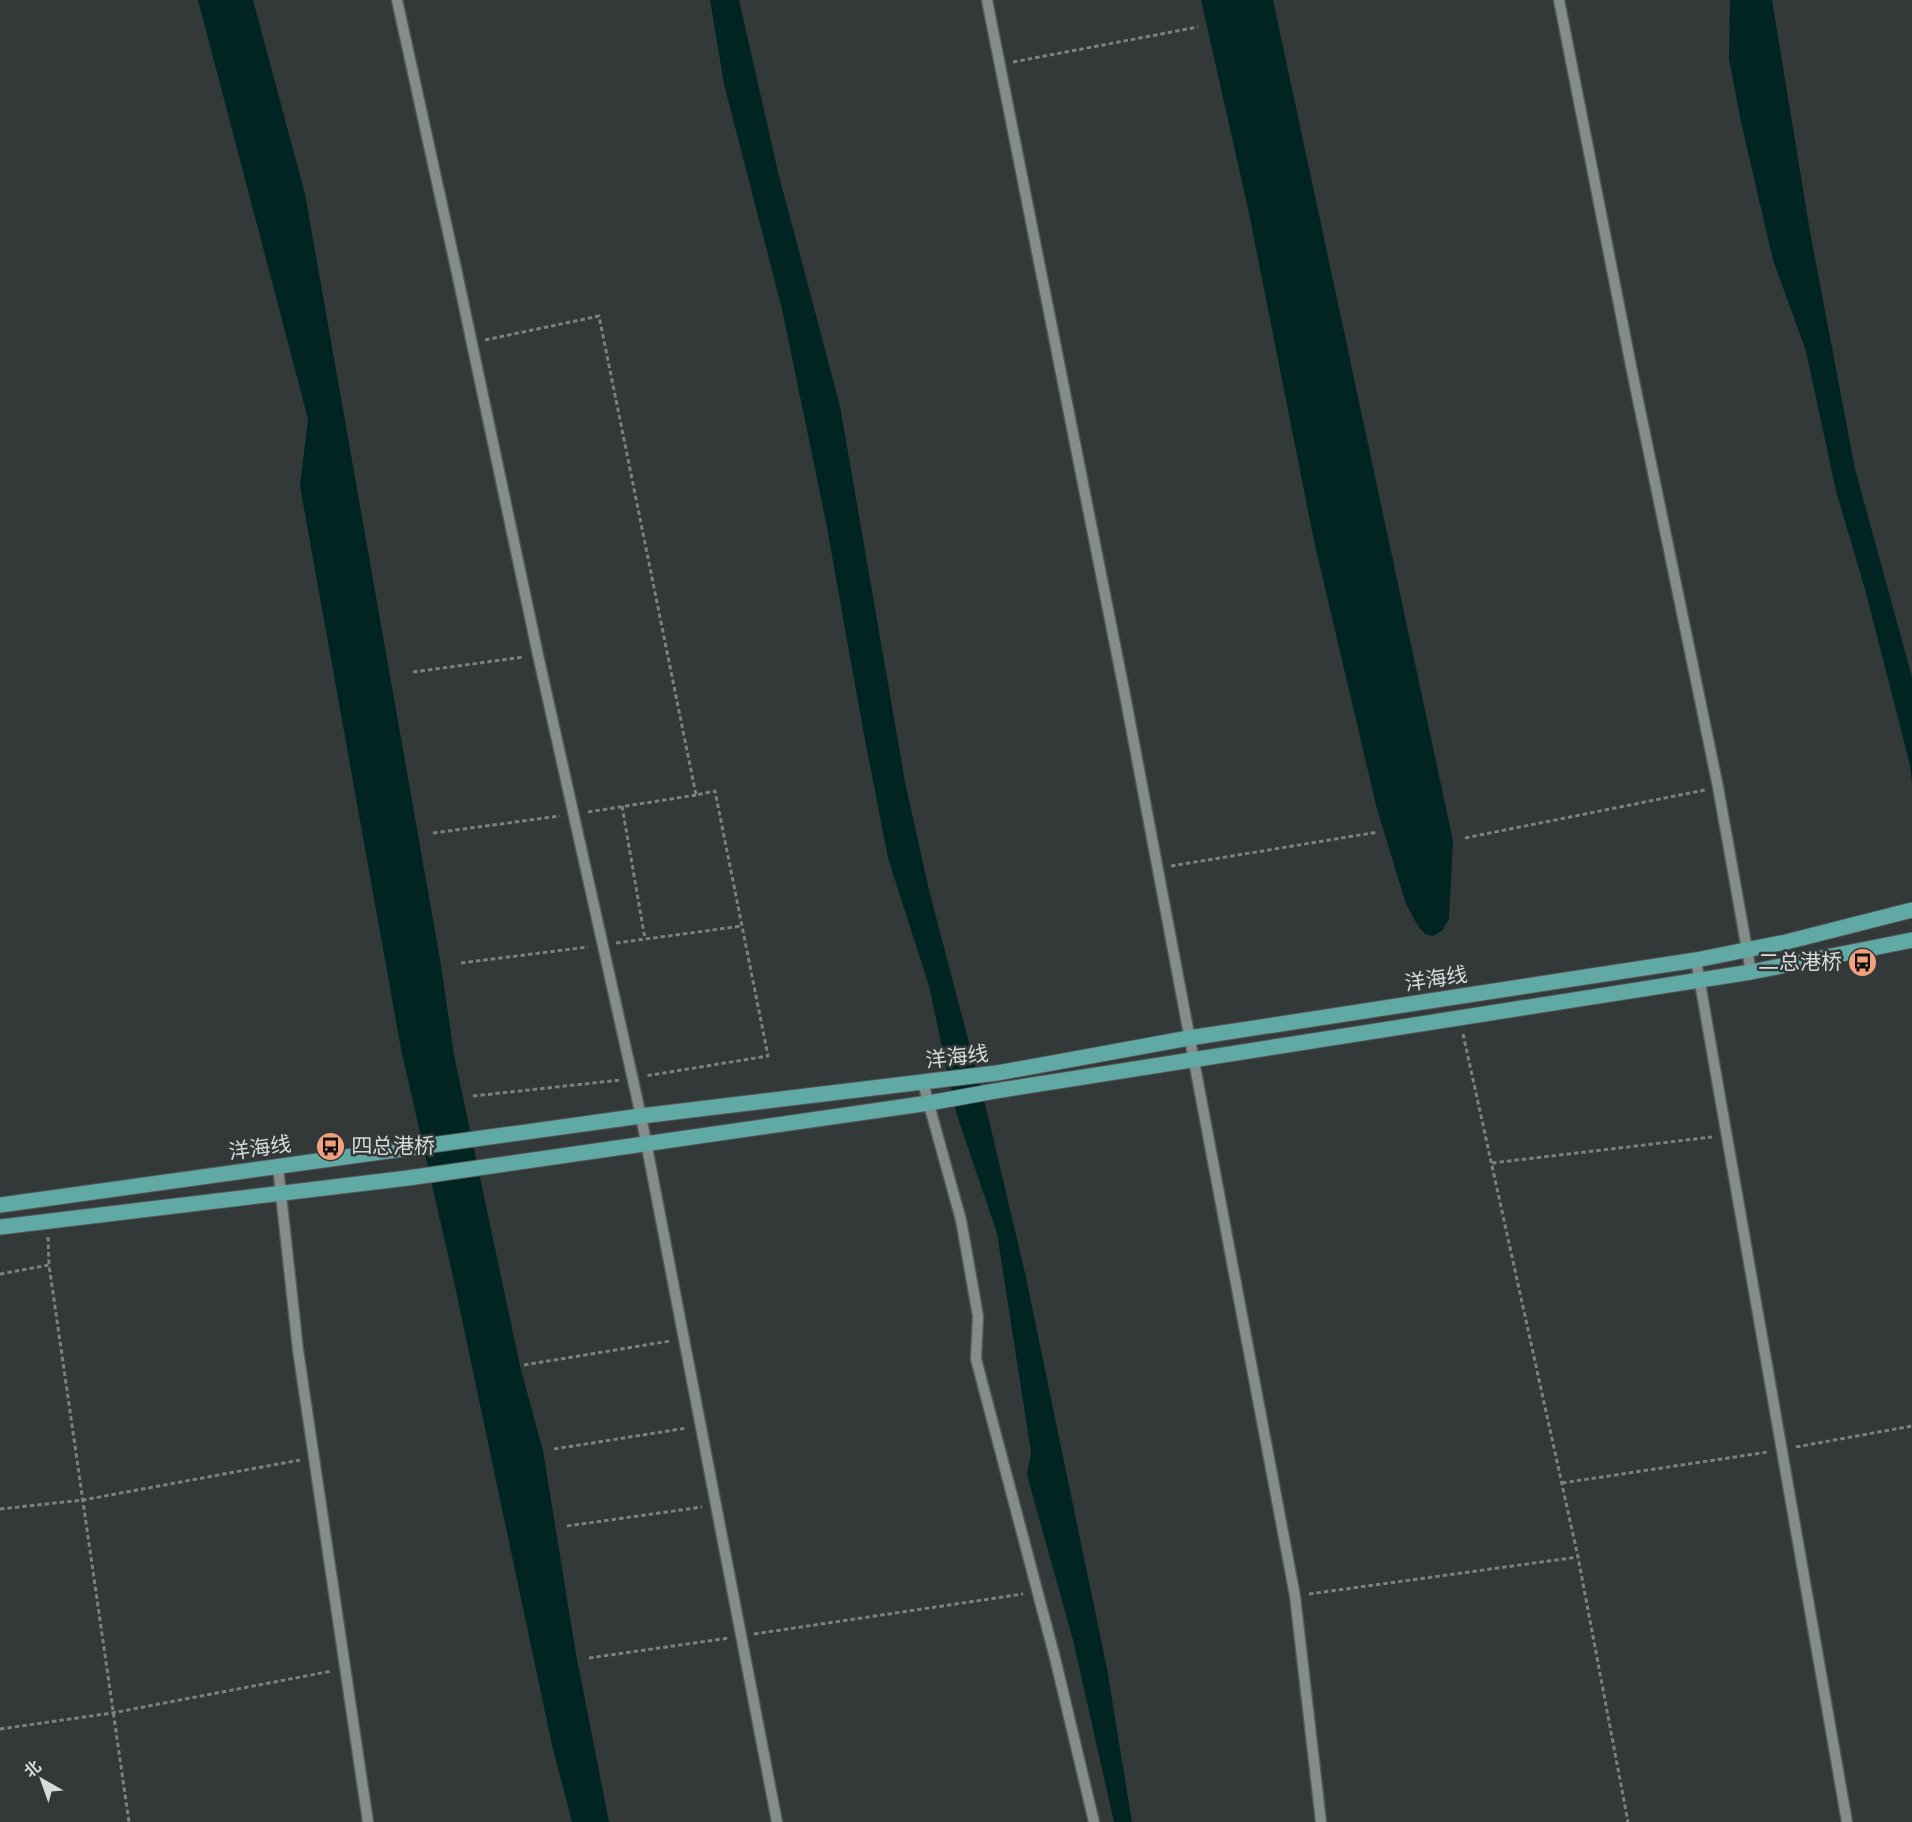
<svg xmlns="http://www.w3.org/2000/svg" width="1912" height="1822" font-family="Jost,'Noto Sans SC',sans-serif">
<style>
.water{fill:#002422}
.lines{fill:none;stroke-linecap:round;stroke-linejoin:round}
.minor-casing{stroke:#525857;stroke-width:13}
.major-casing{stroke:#525857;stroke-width:17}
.path{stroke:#7a8180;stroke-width:3;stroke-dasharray:4.5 3;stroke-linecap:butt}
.minor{stroke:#848c8c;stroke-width:10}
.major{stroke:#61a9a5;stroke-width:15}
.labels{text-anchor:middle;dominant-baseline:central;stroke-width:5;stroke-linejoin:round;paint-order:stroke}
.poi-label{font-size:21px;fill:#d6dbda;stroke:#323938;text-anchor:end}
.street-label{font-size:21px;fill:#d6dbda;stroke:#323938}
</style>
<rect width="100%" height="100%" fill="#323938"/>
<path class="water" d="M 198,0 L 253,0 L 305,194 L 441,965 L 454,1055 L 520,1366 L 543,1451 L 576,1654 L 609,1822 L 572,1822 L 552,1745 L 453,1277 L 401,1049 L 300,486 L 308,419 Z
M 710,0 L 739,0 L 778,172 L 840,406 L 905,782 L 929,890 L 987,1112 L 1025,1273 L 1107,1669 L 1132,1822 L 1114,1822 L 1073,1640 L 1027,1475 L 1031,1452 L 997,1233 L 956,1112 L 929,986 L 888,858 L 862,724 L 826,522 L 782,309 L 724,84 Z
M 1201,0 L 1273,0 L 1453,841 L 1449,919 L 1442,931 L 1433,936 L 1425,934 L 1418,926 L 1406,904 L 1377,809 L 1314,541 L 1249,213 Z
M 1730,0 L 1772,0 L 1810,232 L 1855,469 L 1912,677 L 1912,783 L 1910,765 L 1865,589 L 1836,491 L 1806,351 L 1773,260 L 1741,122 L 1729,59 Z"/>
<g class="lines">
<defs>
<path id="minor" d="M 397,0 L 457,273 L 538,655 L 641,1116 L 777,1822
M 987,0 L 1124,690 L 1295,1596 L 1321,1822
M 1559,0 L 1632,371 L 1718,787 L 1751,972
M 1696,960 L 1847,1822
M 923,1083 L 961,1220 L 978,1316 L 976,1359 L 1055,1658 L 1094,1822
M 278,1167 L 298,1350 L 368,1822"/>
<path id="major" d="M 0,1205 L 641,1116 L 997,1073 L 1189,1038 L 1696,960 L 1786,942 L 1912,910
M 0,1227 L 408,1178 L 929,1103 L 995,1091 L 1751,972 L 1912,940"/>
</defs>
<use href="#minor" class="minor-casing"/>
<use href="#major" class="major-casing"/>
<path class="path" d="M 1013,62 L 1198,27
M 485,340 L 599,316 L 696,795 L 715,791 L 768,1056 L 645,1076
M 413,672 L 524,657
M 622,806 L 645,939
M 588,812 L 696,795
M 433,833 L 560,816
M 1465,838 L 1705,790
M 1171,866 L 1378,832
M 616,943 L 742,926
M 461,963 L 588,947
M 1463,1034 L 1578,1557 L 1628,1822
M 473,1096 L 621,1080
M 1492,1163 L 1712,1137
M 48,1237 L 49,1265
M 0,1274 L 49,1265 L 129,1822
M 524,1365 L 670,1341
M 1796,1447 L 1912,1426
M 554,1449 L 687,1428
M 1562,1483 L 1768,1452
M 0,1509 L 83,1500 L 300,1460
M 567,1526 L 702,1507
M 1309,1594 L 1578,1557
M 754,1634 L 1023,1594
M 589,1658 L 729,1638
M 0,1729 L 112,1713 L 332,1671"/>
<use href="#minor" class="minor"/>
<use href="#major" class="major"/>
</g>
<defs>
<symbol id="bus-disc" viewBox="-11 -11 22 22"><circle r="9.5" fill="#f1a17d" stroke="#323938"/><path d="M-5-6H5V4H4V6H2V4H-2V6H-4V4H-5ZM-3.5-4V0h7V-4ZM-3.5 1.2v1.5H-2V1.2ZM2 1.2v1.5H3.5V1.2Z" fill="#111"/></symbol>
</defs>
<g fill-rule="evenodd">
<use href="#bus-disc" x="1846" y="946" width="33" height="33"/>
<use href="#bus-disc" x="314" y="1130" width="33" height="33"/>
</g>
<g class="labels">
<g class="poi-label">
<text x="1842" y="962">二总港桥</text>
<text x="351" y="1146" text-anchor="start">四总港桥</text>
</g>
<g class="street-label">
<text transform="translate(1436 979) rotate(-9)">洋海线</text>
<text transform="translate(957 1057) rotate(-7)">洋海线</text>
<text transform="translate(260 1148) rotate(-8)">洋海线</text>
</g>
</g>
<g transform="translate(42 1780) rotate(320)" stroke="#323938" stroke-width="4.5" paint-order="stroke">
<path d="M0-4.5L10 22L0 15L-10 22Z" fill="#d6dbda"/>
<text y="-9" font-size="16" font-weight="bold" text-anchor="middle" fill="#d6dbda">北</text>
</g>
</svg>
